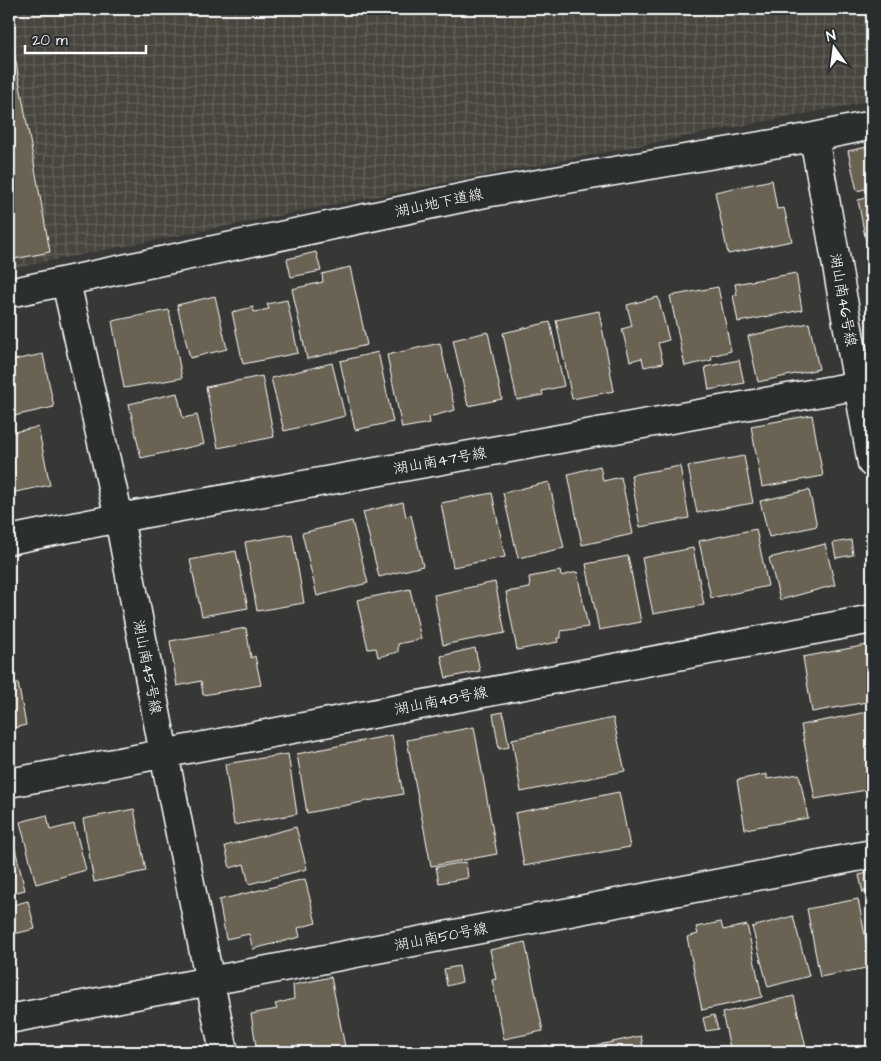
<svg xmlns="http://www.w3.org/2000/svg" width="881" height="1061" font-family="'Architects Daughter','Klee One',sans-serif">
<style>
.industrial{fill:url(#industrial-grid)}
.building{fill:#6a6252;stroke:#fff}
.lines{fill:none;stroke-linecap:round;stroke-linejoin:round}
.street-casing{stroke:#fff;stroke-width:31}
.street{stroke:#2a2d2e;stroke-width:28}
.labels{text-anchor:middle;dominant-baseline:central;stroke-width:4.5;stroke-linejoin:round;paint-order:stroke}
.street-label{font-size:15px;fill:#fff;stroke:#2a2d2e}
</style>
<defs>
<pattern id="industrial-grid" width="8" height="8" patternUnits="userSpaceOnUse" patternTransform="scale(1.25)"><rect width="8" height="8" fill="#46453e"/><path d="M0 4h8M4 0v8" fill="none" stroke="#62615b"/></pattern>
</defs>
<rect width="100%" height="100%" fill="#373835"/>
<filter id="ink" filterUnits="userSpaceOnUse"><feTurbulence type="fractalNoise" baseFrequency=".02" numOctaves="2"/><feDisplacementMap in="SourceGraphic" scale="10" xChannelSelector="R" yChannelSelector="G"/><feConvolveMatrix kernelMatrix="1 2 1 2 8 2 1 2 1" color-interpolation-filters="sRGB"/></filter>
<g filter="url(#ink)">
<path class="industrial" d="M 9,9 L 872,9 L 872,101 L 408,190 L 9,269 Z"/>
<path class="building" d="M 9,24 L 50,252 L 9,260 Z
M 872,146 L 872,187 L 857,191 L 848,151 Z
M 772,180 L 777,209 L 784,208 L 792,241 L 728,254 L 715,192 Z
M 872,197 L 872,246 L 867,247 L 858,200 Z
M 316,252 L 321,271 L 291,277 L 287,259 Z
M 350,267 L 367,345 L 307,359 L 292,289 L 323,282 L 322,274 Z
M 796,273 L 802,310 L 738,322 L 733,295 L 737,295 L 735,284 Z
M 872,274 L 872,308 L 865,276 Z
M 718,287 L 731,351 L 711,356 L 712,360 L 685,366 L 670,296 Z
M 215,296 L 227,349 L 190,358 L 177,305 Z
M 658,297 L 669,340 L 658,343 L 663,363 L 644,367 L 642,358 L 630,361 L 622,329 L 632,326 L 627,305 Z
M 287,300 L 298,353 L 243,364 L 232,312 L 253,307 L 254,312 L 269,309 L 267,304 Z
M 169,310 L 182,378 L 124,388 L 112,321 Z
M 599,311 L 614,391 L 572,399 L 556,320 Z
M 550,322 L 564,386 L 542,391 L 543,395 L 517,400 L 503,333 Z
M 809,323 L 819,369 L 758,382 L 748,336 Z
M 488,332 L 502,399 L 468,406 L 453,340 Z
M 440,343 L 455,410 L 429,417 L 430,423 L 402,428 L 387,355 Z
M 378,352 L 393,422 L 355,430 L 340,361 Z
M 43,354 L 54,407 L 9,417 L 9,361 Z
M 739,360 L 744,383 L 709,390 L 705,367 Z
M 332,363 L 345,416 L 284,431 L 271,378 Z
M 262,376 L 274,437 L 218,448 L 206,387 Z
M 177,393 L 183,418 L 197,415 L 204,444 L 141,458 L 129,404 Z
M 812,415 L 823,476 L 762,487 L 751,426 Z
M 38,427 L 50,485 L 11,493 L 12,500 L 9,501 L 9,433 Z
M 744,456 L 753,503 L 697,513 L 688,466 Z
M 600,466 L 603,481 L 621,477 L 633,534 L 582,545 L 568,474 Z
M 680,466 L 689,518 L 640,527 L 631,475 Z
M 549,482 L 564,548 L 518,558 L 503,493 Z
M 809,490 L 817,526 L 769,537 L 760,501 Z
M 492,493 L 505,557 L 453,567 L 441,503 Z
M 403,502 L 406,517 L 411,515 L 423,566 L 379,577 L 363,512 Z
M 352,521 L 368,583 L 317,596 L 302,533 Z
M 756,529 L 768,586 L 711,598 L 699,541 Z
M 292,534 L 304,603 L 257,611 L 245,542 Z
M 851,540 L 853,555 L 836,558 L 833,543 Z
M 825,544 L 835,585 L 780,600 L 769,558 Z
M 693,548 L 704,605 L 653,614 L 642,558 Z
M 236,551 L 248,608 L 202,616 L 190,560 Z
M 628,556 L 641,622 L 599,630 L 586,564 Z
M 560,571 L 561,576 L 577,572 L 588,627 L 561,631 L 561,638 L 557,638 L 558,642 L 517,650 L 506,592 L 530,588 L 529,577 Z
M 495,582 L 505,633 L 443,645 L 434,595 Z
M 410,589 L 421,639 L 398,644 L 398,652 L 378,657 L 376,648 L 368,649 L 357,600 Z
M 246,628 L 251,658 L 255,656 L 261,685 L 203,695 L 201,681 L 177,686 L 170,641 Z
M 867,645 L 872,673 L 872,701 L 812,712 L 803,657 Z
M 475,648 L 480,671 L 446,678 L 441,656 Z
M 18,683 L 26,725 L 9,729 L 9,685 Z
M 872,711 L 872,789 L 815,799 L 801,725 Z
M 503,712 L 509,747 L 499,749 L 493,714 Z
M 613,718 L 625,771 L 521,792 L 512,739 Z
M 474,727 L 497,854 L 431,866 L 407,740 Z
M 392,735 L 403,794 L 307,813 L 297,754 Z
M 288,754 L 297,814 L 234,825 L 225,764 Z
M 767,774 L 767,779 L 799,774 L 808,818 L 745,829 L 737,780 Z
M 619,792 L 630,847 L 524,866 L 515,813 Z
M 134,809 L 146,871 L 94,882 L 83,819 Z
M 47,815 L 50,830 L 74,824 L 86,870 L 36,884 L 20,822 Z
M 296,827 L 307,869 L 249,884 L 244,864 L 230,868 L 225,846 Z
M 11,832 L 25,890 L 9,894 L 9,833 Z
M 466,862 L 468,878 L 439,883 L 436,867 Z
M 872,872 L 872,888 L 864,890 L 864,893 L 863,893 L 859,875 Z
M 305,879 L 316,923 L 298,928 L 300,937 L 253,949 L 249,934 L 226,939 L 219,900 Z
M 872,890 L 872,920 L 865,891 Z
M 858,899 L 871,967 L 820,977 L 807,909 Z
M 28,901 L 35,929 L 9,935 L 9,906 Z
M 793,916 L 809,976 L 768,987 L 752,927 Z
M 721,922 L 723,930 L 747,925 L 762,997 L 702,1010 L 687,937 L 698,934 L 696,927 Z
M 525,942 L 543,1031 L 504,1039 L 492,980 L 496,979 L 490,950 Z
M 459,966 L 462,982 L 447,986 L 444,969 Z
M 331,977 L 346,1052 L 257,1052 L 251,1014 L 277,1009 L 275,1004 L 294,999 L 293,985 Z
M 794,996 L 807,1052 L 731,1052 L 722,1013 Z
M 714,1015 L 718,1029 L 706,1031 L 703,1018 Z
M 641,1036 L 644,1052 L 575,1052 L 575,1050 Z
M 547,1045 L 549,1052 L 526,1052 L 526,1051 Z"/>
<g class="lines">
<defs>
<path id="street" d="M 814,137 L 872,463
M 66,282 L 119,518 L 164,754 L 224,1052
M 9,293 L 485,193 L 814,137 L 872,125
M 9,540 L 119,518 L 872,383
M 9,783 L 872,619
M 9,1019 L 210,981 L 872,854"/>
</defs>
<use href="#street" class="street-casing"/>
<use href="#street" class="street"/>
</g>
</g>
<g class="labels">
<g class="street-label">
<text transform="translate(439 203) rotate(-12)">湖山地下道線</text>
<text transform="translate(843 300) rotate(80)">湖山南46号線</text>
<text transform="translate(440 461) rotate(-10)">湖山南47号線</text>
<text transform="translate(147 667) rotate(79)">湖山南45号線</text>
<text transform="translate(441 701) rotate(-11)">湖山南48号線</text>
<text transform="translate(441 937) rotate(-11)">湖山南50号線</text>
</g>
</g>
<rect width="881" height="1061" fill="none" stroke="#2a2d2e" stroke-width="30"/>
<rect x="15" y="15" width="851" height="1031" fill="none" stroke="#fff" stroke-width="2" filter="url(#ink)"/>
<g transform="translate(834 48) rotate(346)" stroke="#2a2d2e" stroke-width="4" paint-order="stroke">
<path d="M0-4L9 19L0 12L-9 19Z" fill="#ffffff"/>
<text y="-8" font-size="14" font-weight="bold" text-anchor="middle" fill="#ffffff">N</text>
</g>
<path d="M25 45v8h121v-8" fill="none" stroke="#ffffff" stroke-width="2.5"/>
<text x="32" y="45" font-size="15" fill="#ffffff" stroke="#2a2d2e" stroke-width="4" paint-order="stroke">20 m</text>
</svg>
